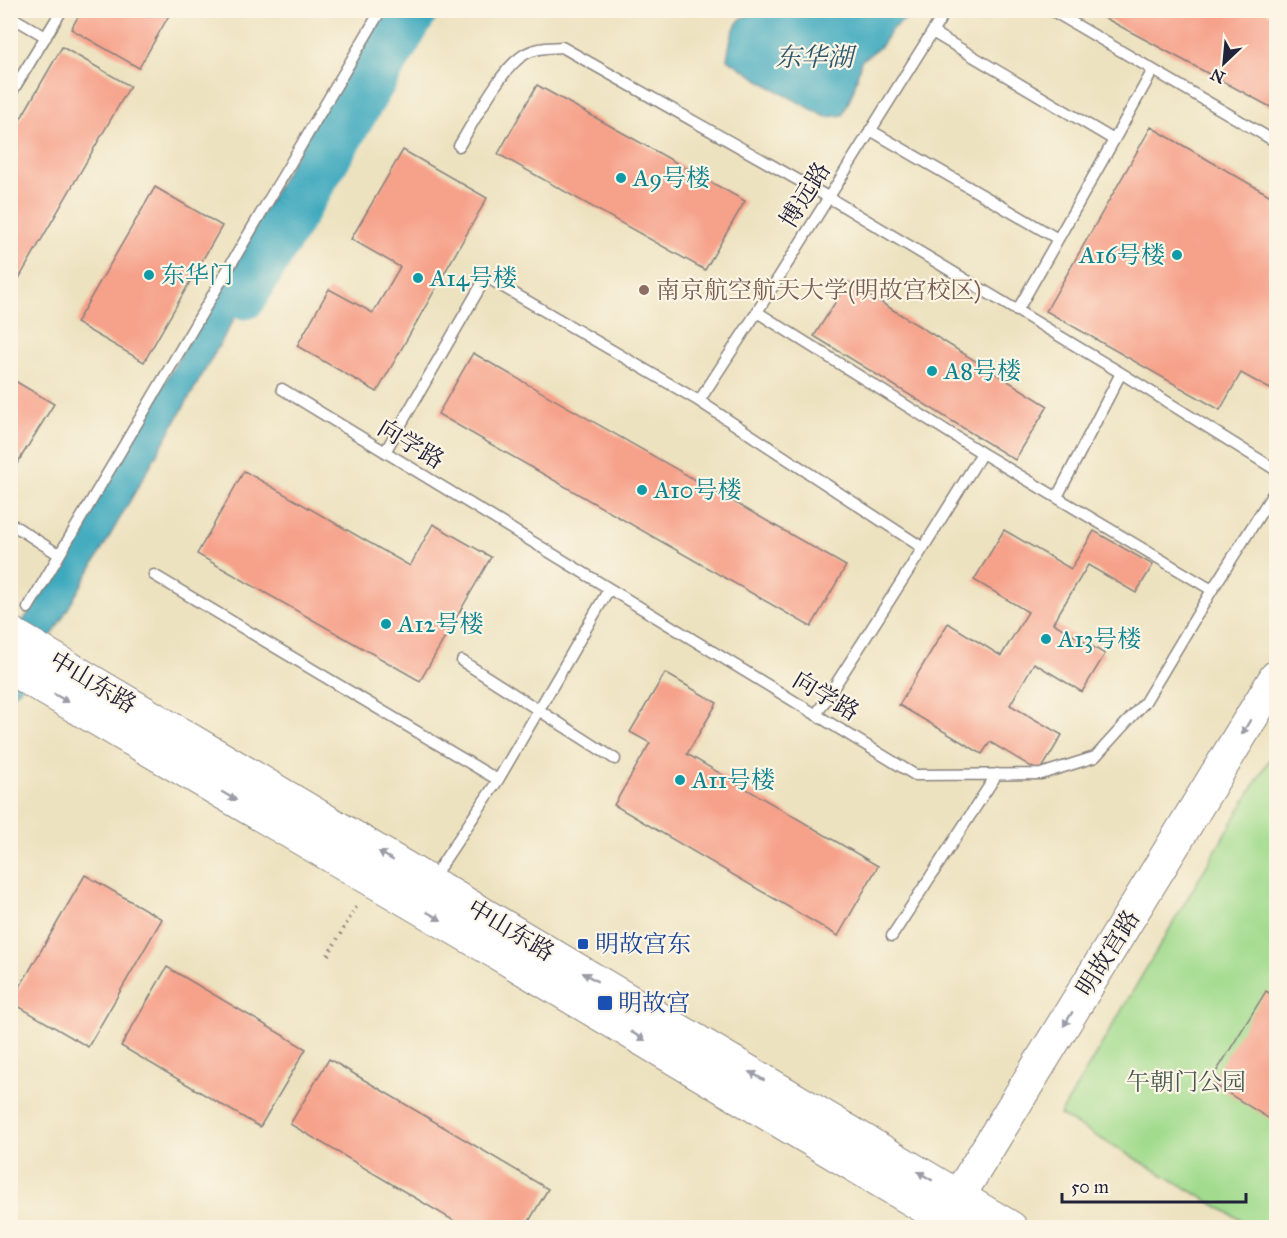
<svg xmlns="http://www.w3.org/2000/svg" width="1287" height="1238" font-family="'IM FELL Great Primer','Noto Serif SC',serif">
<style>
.green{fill:#a2db8e;stroke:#627e64;stroke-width:1.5}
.water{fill:#3ea9be;stroke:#30667c;stroke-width:1.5}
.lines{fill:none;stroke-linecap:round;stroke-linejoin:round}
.river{stroke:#3ea9be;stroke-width:45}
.building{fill:#f6a18a}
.lane-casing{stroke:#88827e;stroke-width:13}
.primary-casing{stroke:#88827e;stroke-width:35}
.path{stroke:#88827e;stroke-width:4;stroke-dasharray:1.5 4.5;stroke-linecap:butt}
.lane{stroke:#fff;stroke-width:10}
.primary{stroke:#fff;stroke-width:33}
.oneway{fill:#9c9ca7}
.culture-dot{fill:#0f9aa8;stroke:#fcf5e5;stroke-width:2}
.education-dot{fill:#8d6e63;stroke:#fcf5e5;stroke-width:2}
.transit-dot{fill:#1a4fb4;stroke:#fcf5e5;stroke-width:2}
.labels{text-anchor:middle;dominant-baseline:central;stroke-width:4.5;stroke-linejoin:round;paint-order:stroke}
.culture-label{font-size:24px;fill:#0d838f;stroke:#fcf5e5;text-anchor:start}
.street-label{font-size:24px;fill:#22223b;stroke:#fcf5e5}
.education-label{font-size:24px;fill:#785e54;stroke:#fcf5e5;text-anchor:start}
.transit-label{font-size:24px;fill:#164399;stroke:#fcf5e5;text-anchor:start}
.park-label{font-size:24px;fill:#485a54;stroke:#fcf5e5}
.water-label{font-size:26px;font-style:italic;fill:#2d586f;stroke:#fcf5e5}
</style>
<rect width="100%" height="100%" fill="#fcf5e5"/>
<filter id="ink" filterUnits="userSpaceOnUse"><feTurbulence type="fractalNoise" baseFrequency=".0167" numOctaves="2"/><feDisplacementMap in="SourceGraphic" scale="12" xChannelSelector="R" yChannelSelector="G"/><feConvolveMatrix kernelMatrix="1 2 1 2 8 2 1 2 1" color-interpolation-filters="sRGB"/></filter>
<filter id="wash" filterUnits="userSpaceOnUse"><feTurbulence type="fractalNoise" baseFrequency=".008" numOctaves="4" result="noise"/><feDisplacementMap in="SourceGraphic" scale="24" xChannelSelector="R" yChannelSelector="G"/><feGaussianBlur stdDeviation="1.35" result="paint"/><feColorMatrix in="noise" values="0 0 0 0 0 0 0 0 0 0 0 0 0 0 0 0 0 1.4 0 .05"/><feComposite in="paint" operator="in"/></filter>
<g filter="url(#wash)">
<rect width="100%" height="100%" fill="#ede2c0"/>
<path class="green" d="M 1276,748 L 1276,1227 L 1253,1227 L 1060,1115 Z"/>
<path class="water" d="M 779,10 L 914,10 L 914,11 L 911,15 L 892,29 L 880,47 L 861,61 L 854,89 L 843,115 L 826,117 L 771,87 L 727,59 C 733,27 735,7 774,14 Z
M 379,11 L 411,11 L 73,600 L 20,689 L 11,697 L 11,638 L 45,590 Z"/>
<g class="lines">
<path class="river" d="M 245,297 L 416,10"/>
</g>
<g id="blocks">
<path class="building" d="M 82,10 L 172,10 L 139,68 L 71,29 Z
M 1090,10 L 1262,10 L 1276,18 L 1276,110 Z
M 62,47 L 130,86 L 10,294 L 10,137 Z
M 537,85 L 745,201 L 705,270 L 498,154 Z
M 1151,127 L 1276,199 L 1276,378 L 1270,389 L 1241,373 L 1220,410 L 1046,311 Z
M 403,150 L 487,198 L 377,392 L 297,346 L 329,289 L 373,313 L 400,267 L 351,239 Z
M 155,187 L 222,226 L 144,362 L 76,323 Z
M 848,282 L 1048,406 L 1015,460 L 814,336 Z
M 473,353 L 846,566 L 811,627 L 438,414 Z
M 10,378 L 54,404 L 10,475 Z
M 244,471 L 410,566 L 433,524 L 491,557 L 420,681 L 197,554 Z
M 1004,530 L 1071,569 L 1094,531 L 1153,565 L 1136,593 L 1088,565 L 1053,623 L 1105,654 L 1082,692 L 1034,663 L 1010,705 L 1062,735 L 1040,772 L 990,742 L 982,754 L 899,705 L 948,623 L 1001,656 L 1028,612 L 974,580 Z
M 665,673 L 717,703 L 687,754 L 878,866 L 838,936 L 614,805 L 650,743 L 630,732 Z
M 85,875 L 162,919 L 88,1047 L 11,1002 Z
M 167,967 L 306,1049 L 260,1127 L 121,1046 Z
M 1266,991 L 1276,997 L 1276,1123 L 1210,1082 Z
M 329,1059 L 548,1189 L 525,1228 L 466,1228 L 290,1124 Z"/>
</g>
</g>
<g filter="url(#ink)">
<use href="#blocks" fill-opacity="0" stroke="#88827e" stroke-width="1.5"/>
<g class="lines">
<defs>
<path id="lane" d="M 1051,10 L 1276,142
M 10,16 L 46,37
M 10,95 L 62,10
M 870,130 L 1058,239 L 1114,140 L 932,32
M 1114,140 L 1153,70
M 459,146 C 475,120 500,69 525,54 C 537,47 550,48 562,47 L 828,197 L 1121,373 L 1276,470
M 1017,311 L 1058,239
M 757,312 L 982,453 L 1212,590
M 282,389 L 915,775 L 1041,774 L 1095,757 L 1145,702 L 1212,590 L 1276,489
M 699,401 L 757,312 L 946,10
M 385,452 L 486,277 L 699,401 L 923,548 L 816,715
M 1057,497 L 1121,373
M 10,523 L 58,554
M 923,548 L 982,453
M 154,575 L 498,780
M 28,608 L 378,15 L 370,10
M 462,661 L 615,759
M 432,879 L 498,780 L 609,589
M 892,936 L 997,774"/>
<path id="primary" d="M 10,633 L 1011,1228
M 10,668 L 494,951 L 960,1228
M 947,1215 L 1276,677"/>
</defs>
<use href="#lane" class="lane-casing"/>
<use href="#primary" class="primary-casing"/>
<path class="path" d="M 328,955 L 358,904"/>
<use href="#lane" class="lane"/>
<use href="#primary" class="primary"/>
</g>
<defs><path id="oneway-solid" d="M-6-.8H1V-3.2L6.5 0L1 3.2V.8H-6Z" transform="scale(1.5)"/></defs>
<g class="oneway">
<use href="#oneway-solid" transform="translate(61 698) rotate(30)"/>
<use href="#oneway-solid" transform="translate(1246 727) rotate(121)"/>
<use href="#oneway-solid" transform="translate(229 796) rotate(30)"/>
<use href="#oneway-solid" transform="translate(386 856) rotate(-149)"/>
<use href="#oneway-solid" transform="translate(434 916) rotate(30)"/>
<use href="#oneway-solid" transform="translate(590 977) rotate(-149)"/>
<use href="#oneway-solid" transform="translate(1068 1019) rotate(122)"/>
<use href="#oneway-solid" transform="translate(638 1036) rotate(31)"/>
<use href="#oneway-solid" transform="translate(757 1076) rotate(-149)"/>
<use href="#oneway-solid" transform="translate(925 1176) rotate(-149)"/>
</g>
</g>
<g class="culture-dot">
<circle cx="621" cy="178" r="6"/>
<circle cx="1177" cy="255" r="6"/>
<circle cx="149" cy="275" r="6"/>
<circle cx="418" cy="278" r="6"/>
<circle cx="932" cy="371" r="6"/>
<circle cx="642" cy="490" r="6"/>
<circle cx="386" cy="624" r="6"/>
<circle cx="1046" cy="639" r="6"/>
<circle cx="680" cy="780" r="6"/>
</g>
<circle class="education-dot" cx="644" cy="290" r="6"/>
<g class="transit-dot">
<rect x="577" y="938" width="12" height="12" rx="3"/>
<rect x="597" y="995" width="16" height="16" rx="3"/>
</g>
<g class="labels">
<g class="culture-label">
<text x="633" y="178">A9号楼</text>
<text x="1165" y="255" text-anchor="end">A16号楼</text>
<text x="161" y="275">东华门</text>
<text x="430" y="278">A14号楼</text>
<text x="944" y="371">A8号楼</text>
<text x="654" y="490">A10号楼</text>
<text x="398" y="624">A12号楼</text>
<text x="1058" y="639">A13号楼</text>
<text x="692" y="780">A11号楼</text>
</g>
<g class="street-label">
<text transform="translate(805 195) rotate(-58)">博远路</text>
<text transform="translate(411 444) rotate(31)">向学路</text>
<text transform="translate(93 682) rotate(31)">中山东路</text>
<text transform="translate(826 696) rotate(31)">向学路</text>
<text transform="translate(511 930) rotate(31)">中山东路</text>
<text transform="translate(1108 953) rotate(-58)">明故宫路</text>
</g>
<g class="education-label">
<text x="656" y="290">南京航空航天大学(明故宫校区)</text>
</g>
<g class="transit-label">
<text x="595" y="944">明故宫东</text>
<text x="618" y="1003">明故宫</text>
</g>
<g class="park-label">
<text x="1186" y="1082">午朝门公园</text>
</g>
<g class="water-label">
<text x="814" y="57">东华湖</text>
</g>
</g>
<rect width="1287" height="1238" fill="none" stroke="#fcf5e5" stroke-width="36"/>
<g transform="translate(1224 63) rotate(206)" stroke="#fcf5e5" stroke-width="4.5" paint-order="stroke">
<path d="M0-4.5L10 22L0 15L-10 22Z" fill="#22223b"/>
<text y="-9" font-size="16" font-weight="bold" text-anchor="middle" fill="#22223b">N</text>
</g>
<path d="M1062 1193v9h184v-9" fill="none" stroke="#22223b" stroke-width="3"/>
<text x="1071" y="1193" font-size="18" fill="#22223b" stroke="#fcf5e5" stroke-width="4.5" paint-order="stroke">50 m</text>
</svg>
